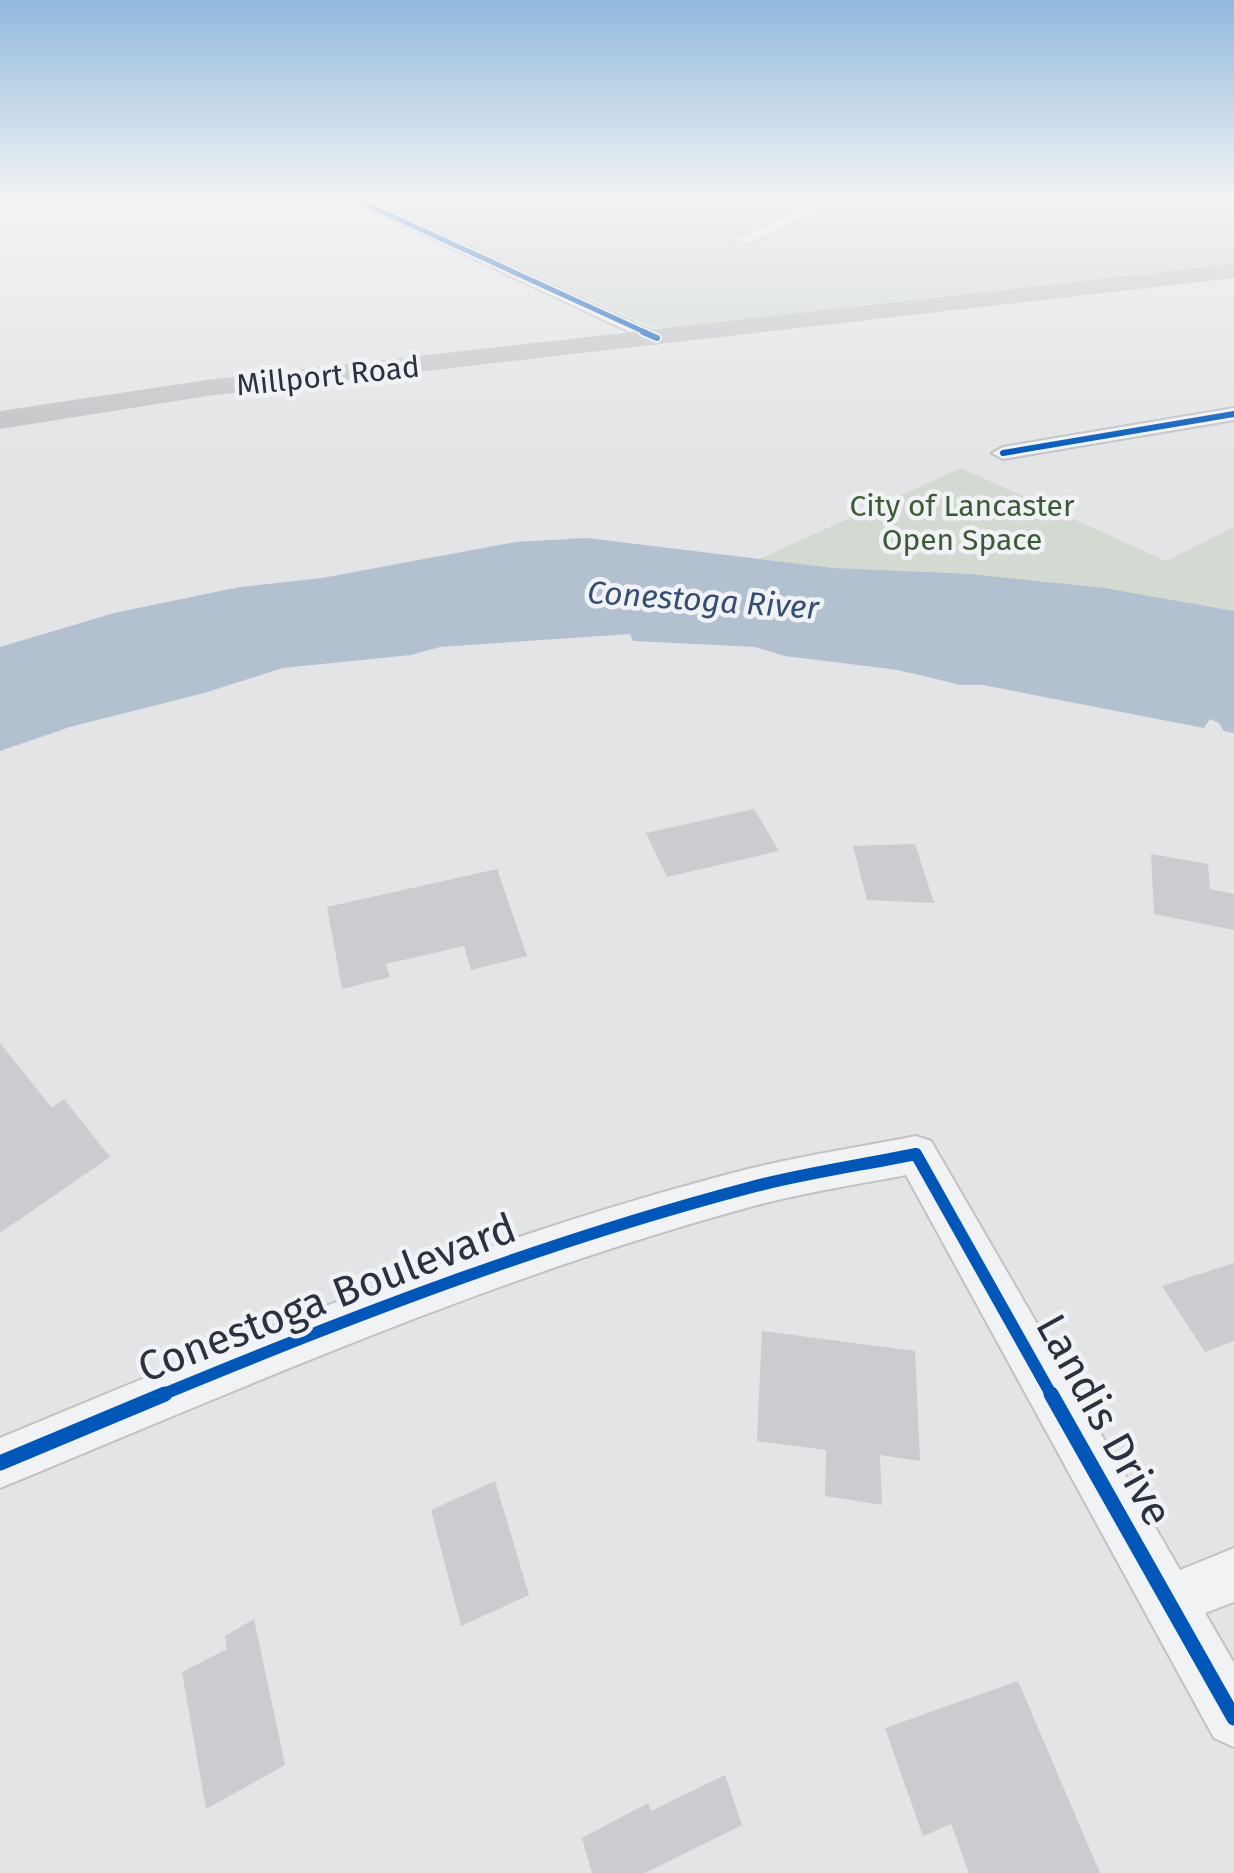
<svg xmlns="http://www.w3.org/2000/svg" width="1234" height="1873" font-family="'Fira Sans',sans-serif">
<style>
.green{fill:#d2dad2}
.water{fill:#b2c0d0}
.building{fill:#cacccf}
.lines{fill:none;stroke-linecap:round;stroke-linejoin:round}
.street-casing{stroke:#c0c2c4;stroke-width:4}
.street{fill:#f1f2f4;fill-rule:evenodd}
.secondary{fill:#c0c2c5;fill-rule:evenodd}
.cycleway-far3-casing{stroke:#f0f2f6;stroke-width:8}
.cycleway-far2-casing{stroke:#f0f2f6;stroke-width:10}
.cycleway-far1-casing{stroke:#f0f2f6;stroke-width:19}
.cycleway-casing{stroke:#f0f2f6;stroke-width:21}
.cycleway-far3{stroke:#0057b8;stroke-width:5}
.cycleway-far2{stroke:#0057b8;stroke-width:6}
.cycleway-far1{stroke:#0057b8;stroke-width:12}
.cycleway{stroke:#0057b8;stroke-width:15}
.labels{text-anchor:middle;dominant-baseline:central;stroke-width:9;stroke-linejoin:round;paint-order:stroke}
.far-street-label{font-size:30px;fill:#2a313f;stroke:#f0f2f6}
.far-park-label{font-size:30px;fill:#3d5a37;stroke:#f0f2f6}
.far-water-label{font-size:32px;font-style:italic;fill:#364e71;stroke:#f0f2f6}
.near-street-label{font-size:42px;fill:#2a313f;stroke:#f0f2f6}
</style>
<rect width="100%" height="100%" fill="#e2e4e6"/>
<path class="green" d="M 361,197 L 1234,197 L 1234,266 L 664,332 Z
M 961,468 L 1166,561 L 1234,527 L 1234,611 L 1043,581 L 833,568 L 759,559 Z"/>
<path class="water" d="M 587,538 L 833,568 L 970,574 L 1104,588 L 1234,611 L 1234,733 L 1224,731 L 1219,723 L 1210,719 L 1204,728 L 983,685 L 961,685 L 898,670 L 785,656 L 755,647 L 633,641 L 630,634 L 440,647 L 411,655 L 283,668 L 204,693 L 70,727 L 0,751 L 0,647 L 114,613 L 240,587 L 322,578 L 516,542 Z"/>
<path class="building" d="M 754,809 L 779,851 L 667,877 L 646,833 Z
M 915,844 L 934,903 L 867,900 L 853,846 Z
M 1151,854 L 1208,864 L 1210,889 L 1234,894 L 1234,930 L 1154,914 Z
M 497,869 L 527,956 L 471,970 L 464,946 L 386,964 L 390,977 L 342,989 L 327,907 Z
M 0,1043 L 52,1108 L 64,1099 L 110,1157 L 0,1233 Z
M 1234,1263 L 1234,1341 L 1205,1352 L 1162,1286 Z
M 762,1331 L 915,1351 L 920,1461 L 880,1455 L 882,1505 L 825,1496 L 826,1450 L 757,1441 Z
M 495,1481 L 529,1595 L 461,1626 L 431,1510 Z
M 254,1619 L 285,1765 L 206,1809 L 182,1672 L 227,1649 L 225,1636 Z
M 1018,1681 L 1100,1873 L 969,1873 L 951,1824 L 923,1836 L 885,1728 Z
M 725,1775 L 742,1825 L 645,1873 L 592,1873 L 582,1838 L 648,1803 L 651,1811 Z"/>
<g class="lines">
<defs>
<path id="street" d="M 343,197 L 361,197 L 666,338 L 657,343 L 651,342 Z
M 828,197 L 846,197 L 747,243 L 735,240 Z
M 1234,408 L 1234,420 L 1003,459 L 992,453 L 1003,447 Z
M 916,1136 L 931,1141 L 1180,1570 L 1234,1548 L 1234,1602 L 1205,1613 L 1234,1663 L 1234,1747 L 1214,1738 L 906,1175 C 854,1185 801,1193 750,1207 C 492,1277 247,1386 0,1488 L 0,1438 C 245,1335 494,1234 752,1168 C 806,1155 861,1147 916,1136 Z"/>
</defs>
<use href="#street" class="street-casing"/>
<use href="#street" class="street"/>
<path class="secondary" d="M 1234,264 L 1234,278 L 207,396 L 0,429 L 0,411 L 207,380 Z"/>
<defs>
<path id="cycleway-far3" d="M 350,197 L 649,334"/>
<path id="cycleway-far2" d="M 643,332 L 657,338
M 1003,453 L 1234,414"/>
<path id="cycleway-far1" d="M 159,1396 C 352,1316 550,1240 752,1187 C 806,1173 862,1165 916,1154 L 1052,1396"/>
<path id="cycleway" d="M 1051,1394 L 1234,1718
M 0,1463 L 165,1394"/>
</defs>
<use href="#cycleway-far3" class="cycleway-far3-casing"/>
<use href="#cycleway-far2" class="cycleway-far2-casing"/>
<use href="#cycleway-far1" class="cycleway-far1-casing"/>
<use href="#cycleway" class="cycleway-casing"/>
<use href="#cycleway-far3" class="cycleway-far3"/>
<use href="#cycleway-far2" class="cycleway-far2"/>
<use href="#cycleway-far1" class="cycleway-far1"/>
<use href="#cycleway" class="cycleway"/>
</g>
<linearGradient id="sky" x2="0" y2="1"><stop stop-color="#92b9de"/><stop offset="0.43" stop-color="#f2f3f4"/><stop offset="1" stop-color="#f2f3f4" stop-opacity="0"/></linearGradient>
<rect width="1234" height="459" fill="url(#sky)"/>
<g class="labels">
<g class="far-street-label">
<text transform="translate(328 376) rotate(-6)">Millport Road</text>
</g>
<g class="far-park-label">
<text x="962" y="506">City of Lancaster<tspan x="962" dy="34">Open Space</tspan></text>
</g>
<g class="far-water-label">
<text transform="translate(703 600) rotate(4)">Conestoga River</text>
</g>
<g class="near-street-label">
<text transform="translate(327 1298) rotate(-21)">Conestoga Boulevard</text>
<text transform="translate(1104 1420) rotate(61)">Landis Drive</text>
</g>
</g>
</svg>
